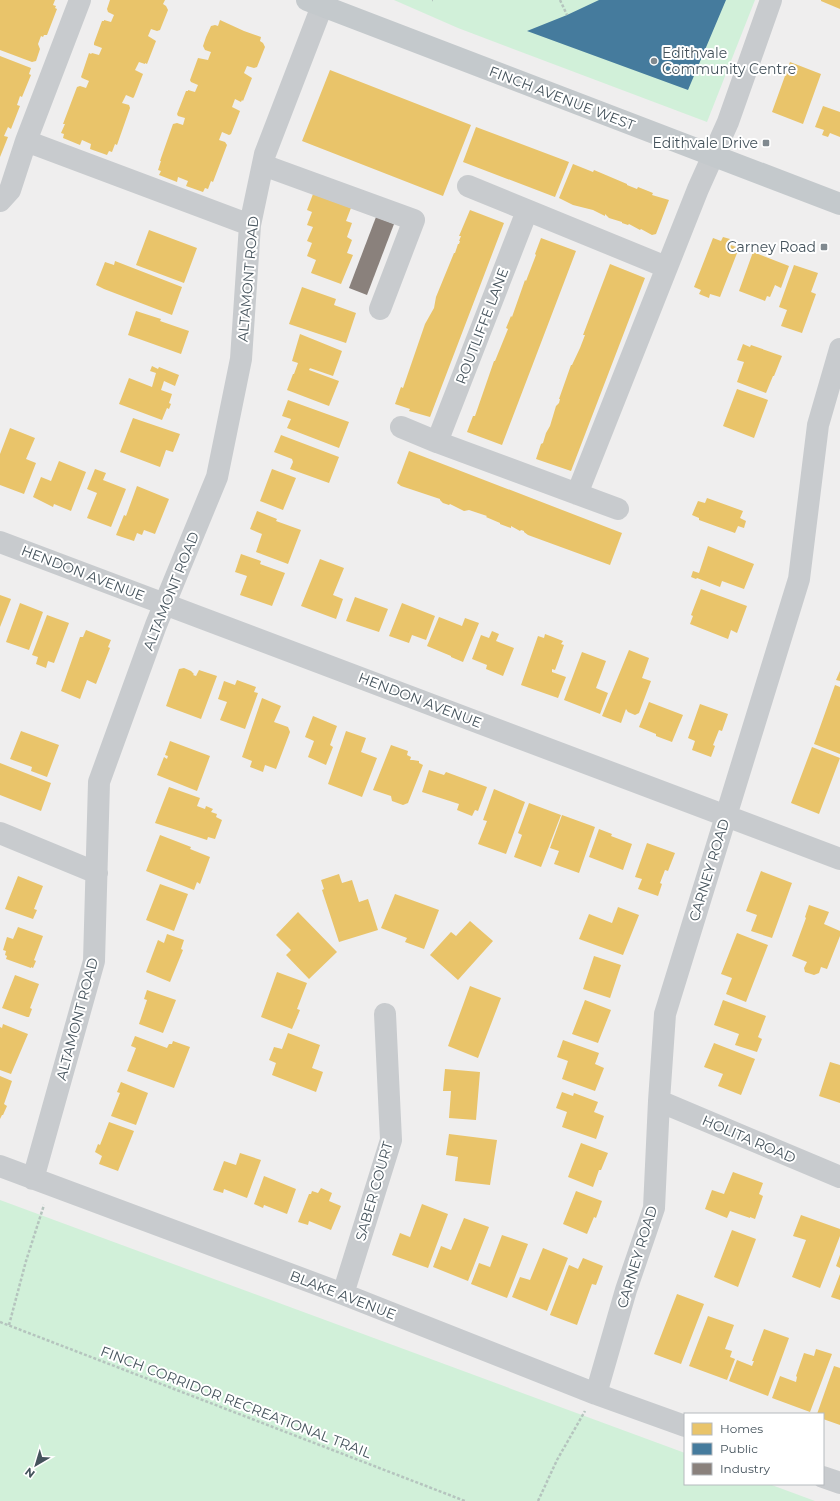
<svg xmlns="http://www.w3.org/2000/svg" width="840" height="1501" font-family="Montserrat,sans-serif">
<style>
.green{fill:#d1f0d9}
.homes{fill:#e9c46a}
.public{fill:#457b9d}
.industry{fill:#8a817c}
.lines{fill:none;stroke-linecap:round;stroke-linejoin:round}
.path{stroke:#b5c4be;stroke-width:2.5;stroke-dasharray:3 2;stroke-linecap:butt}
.minor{stroke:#c8cbce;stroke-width:22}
.major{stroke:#c4c9cc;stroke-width:22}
.poi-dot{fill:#80898f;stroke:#fff;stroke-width:1.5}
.labels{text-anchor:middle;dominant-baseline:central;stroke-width:4;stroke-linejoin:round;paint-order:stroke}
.poi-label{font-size:14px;fill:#45535c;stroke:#fff;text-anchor:end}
.street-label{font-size:14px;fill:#45535c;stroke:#fff}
</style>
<rect width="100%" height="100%" fill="#efeeee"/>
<path class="green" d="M 394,0 L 755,0 L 707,122 L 458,28 Z
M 0,1200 L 685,1453 L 685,1484 L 769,1484 L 815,1501 L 0,1501 Z"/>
<path class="homes" d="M 0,0 L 55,0 L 53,5 L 56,6 L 55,8 L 57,9 L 47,35 L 44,35 L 43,37 L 41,36 L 38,44 L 40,49 L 36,61 L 32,62 L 0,50 Z
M 110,0 L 165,0 L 163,4 L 166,6 L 168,10 L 160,30 L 157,31 L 151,29 L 148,36 L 156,41 L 147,64 L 145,63 L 145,64 L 139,62 L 135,70 L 143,74 L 134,97 L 133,98 L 126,95 L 122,103 L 129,105 L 130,108 L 117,145 L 115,144 L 112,152 L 109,151 L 107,155 L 90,149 L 91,144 L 82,140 L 80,145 L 63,138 L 64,134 L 61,133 L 65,124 L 63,124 L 77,87 L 80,86 L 86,88 L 89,81 L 82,78 L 81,77 L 89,53 L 91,54 L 92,53 L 99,55 L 102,48 L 94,45 L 94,43 L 102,21 L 104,21 L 104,20 L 111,22 L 114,15 L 108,12 L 107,9 Z
M 821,0 L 840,0 L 840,9 L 821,1 Z
M 220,20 L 244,31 L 261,37 L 260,41 L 263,43 L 265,47 L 257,67 L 254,68 L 247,66 L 244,73 L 252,78 L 243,101 L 242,100 L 241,102 L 235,99 L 232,107 L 240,111 L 231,134 L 229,135 L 222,132 L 219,140 L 225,142 L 227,145 L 213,182 L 211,181 L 208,189 L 205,188 L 203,192 L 186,186 L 188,181 L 178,177 L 177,182 L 159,175 L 161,171 L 158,170 L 161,161 L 160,161 L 173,124 L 177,123 L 183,125 L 185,118 L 178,116 L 177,114 L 186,91 L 188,91 L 188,90 L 195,92 L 198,85 L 191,82 L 190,80 L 198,58 L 208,60 L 211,52 L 205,50 L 203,46 L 206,37 L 211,26 L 215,25 L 218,26 Z
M 0,56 L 31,68 L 29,74 L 31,75 L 22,97 L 20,96 L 17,105 L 20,106 L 11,129 L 8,127 L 4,136 L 8,137 L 0,157 Z
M 790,62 L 821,74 L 803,124 L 772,112 Z
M 330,70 L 471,125 L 443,196 L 302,141 Z
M 823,106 L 840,112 L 840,137 L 830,133 L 828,137 L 822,135 L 824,130 L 815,127 Z
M 476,127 L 569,162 L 555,197 L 463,162 Z
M 573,164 L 593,172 L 594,170 L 627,184 L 627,185 L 637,189 L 638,187 L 653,193 L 652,195 L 669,200 L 656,234 L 652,235 L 641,229 L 640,230 L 629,224 L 628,225 L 622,223 L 622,222 L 609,218 L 605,214 L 605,216 L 593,210 L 573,205 L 559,198 Z
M 313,194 L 351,208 L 346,221 L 352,223 L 347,237 L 352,240 L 347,253 L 353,255 L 341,284 L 311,273 L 316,260 L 307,256 L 312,243 L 307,241 L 313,227 L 307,225 L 312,212 L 307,210 Z
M 470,210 L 504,223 L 430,417 L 409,411 L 410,409 L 395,404 L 401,387 L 403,388 L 425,324 L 434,308 L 436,297 L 454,253 L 455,253 L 458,244 L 459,244 L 460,241 L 459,241 L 461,236 L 459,236 Z
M 149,230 L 197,248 L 184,283 L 136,265 Z
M 723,237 L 730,239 L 728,244 L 739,248 L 720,297 L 710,294 L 709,298 L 699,294 L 701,290 L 694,287 L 713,238 L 721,241 Z
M 541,238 L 576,251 L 502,445 L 467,432 L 473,416 L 475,416 L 494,361 L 495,361 L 508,329 L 506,328 L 511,316 L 512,317 L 525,280 L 526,281 L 536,255 L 535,254 Z
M 753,252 L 789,266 L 781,288 L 775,285 L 770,297 L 767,296 L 765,301 L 739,291 Z
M 115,261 L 182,287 L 172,315 L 104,289 L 96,285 L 105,262 L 114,265 Z
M 610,264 L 645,278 L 571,471 L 536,459 L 541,444 L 543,443 L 546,433 L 550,426 L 556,406 L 559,403 L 560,399 L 559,399 L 571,365 L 572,365 L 580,348 L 585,335 L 583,335 Z
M 794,265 L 818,273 L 811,292 L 816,294 L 802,333 L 781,326 L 787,310 L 779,307 Z
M 302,287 L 336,299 L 334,305 L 356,313 L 346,343 L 289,324 Z
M 136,311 L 161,319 L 160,321 L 189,331 L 181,354 L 128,335 Z
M 300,334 L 342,351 L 333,376 L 304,366 L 310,368 L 309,370 L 339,381 L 329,406 L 287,390 L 293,374 L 294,374 L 298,363 L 292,361 Z
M 743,344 L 750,347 L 751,345 L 782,356 L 774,376 L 773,376 L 766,393 L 737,382 L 744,362 L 737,360 Z
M 152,366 L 158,369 L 159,367 L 179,375 L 175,386 L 164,381 L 161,390 L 172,394 L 169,403 L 171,404 L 169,409 L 167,408 L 162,420 L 119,404 L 129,378 L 152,387 L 156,373 L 150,371 Z
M 737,389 L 768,400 L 754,438 L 723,426 Z
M 288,400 L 349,422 L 339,448 L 287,428 L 291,419 L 282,416 Z
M 133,418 L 180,434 L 173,452 L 166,450 L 160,467 L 120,452 Z
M 10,428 L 35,438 L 26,459 L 36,463 L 24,494 L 0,485 L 0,454 Z
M 281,435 L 339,457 L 329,483 L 290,469 L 293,462 L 292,459 L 274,452 Z
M 409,451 L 622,533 L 610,565 L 528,535 L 524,532 L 524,531 L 521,530 L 520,531 L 511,526 L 511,528 L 500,524 L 500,523 L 486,517 L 487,516 L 469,510 L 464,511 L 450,504 L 449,505 L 443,503 L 440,500 L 440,499 L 401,486 L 397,483 Z
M 59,461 L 86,472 L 71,511 L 54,504 L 53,507 L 33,497 L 41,477 L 51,481 Z
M 95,469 L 106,473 L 103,480 L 126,489 L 111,527 L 87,518 L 97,493 L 87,489 Z
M 272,469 L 296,478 L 283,510 L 260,501 Z
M 137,486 L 169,499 L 155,534 L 144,530 L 142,535 L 137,533 L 134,541 L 116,535 L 124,515 L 126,516 Z
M 707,498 L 743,511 L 740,518 L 746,521 L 744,528 L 738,526 L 735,533 L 699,520 L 699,518 L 692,515 L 698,501 L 705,503 Z
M 257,511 L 277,519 L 276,521 L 301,530 L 288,564 L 256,552 L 262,534 L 250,529 Z
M 708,546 L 754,564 L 744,589 L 722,581 L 720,587 L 697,578 L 696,579 L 691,577 L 693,571 L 699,573 Z
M 241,554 L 261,561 L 260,564 L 285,573 L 272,606 L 240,595 L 247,576 L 235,572 Z
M 320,559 L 344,568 L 333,595 L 343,599 L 336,619 L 301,606 Z
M 701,589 L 747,606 L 737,633 L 731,630 L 728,639 L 690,624 L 693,616 L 691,615 Z
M 0,595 L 11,599 L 0,627 Z
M 355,597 L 388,609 L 379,632 L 346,621 Z
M 20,603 L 43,612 L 29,650 L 6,642 Z
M 402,603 L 435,616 L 426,640 L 412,635 L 409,643 L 389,636 Z
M 47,615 L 69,623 L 54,663 L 48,661 L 46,668 L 36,664 L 38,657 L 32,655 Z
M 439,617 L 462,626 L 465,618 L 479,623 L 463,662 L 451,657 L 451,656 L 427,646 Z
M 86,630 L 111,640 L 108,647 L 110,648 L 96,684 L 87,680 L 80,699 L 61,691 L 80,637 L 83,637 Z
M 492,631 L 499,634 L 496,641 L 514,648 L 503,676 L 486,669 L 487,665 L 472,659 L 481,635 L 489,638 Z
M 545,634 L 563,641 L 561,644 L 564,645 L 555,670 L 552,669 L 552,672 L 566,677 L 558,698 L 521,685 L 538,636 L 544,638 Z
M 629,650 L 649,658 L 642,678 L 651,681 L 639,713 L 635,715 L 628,712 L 626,709 L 621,723 L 602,716 Z
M 582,652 L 606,661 L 596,688 L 608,693 L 600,714 L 564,700 Z
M 184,668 L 191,671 L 194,674 L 193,675 L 196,676 L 199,670 L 217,676 L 201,719 L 166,706 L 179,669 Z
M 840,671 L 840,681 L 836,680 Z
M 237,680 L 256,687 L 254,692 L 258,693 L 245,729 L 220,720 L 227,702 L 218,699 L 224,681 L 235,685 Z
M 835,685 L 840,687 L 840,754 L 814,744 Z
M 262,698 L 281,706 L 274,722 L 288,727 L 290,732 L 276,769 L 265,765 L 263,772 L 250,767 L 252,761 L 242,757 Z
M 649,702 L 683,715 L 672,742 L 656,736 L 656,734 L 639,727 Z
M 700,704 L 728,714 L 722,731 L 719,730 L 713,745 L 715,746 L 711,757 L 692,750 L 695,741 L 688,738 Z
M 313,716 L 337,726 L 330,745 L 333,747 L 326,765 L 308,757 L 314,741 L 305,737 Z
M 21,731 L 59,745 L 47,777 L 31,771 L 32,767 L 10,759 Z
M 346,731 L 366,738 L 361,752 L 377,758 L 362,797 L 328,784 Z
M 170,741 L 210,756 L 197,791 L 157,775 L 164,757 L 167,759 L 168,756 L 165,755 Z
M 391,745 L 408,751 L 407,755 L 411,757 L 410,760 L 413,760 L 419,761 L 419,763 L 423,765 L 408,803 L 403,805 L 392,801 L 391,796 L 373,790 Z
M 812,747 L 840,758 L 819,814 L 791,803 Z
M 0,763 L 51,783 L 41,811 L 0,795 Z
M 429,770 L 444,775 L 446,772 L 487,787 L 478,811 L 475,810 L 472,816 L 457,810 L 459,804 L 422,792 Z
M 169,787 L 200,798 L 197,806 L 205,809 L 206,806 L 213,809 L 211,812 L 217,814 L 216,817 L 222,820 L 215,839 L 208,837 L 207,840 L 155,823 Z
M 494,789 L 525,802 L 506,854 L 478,844 L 487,821 L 483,820 Z
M 529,803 L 561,815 L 541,867 L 514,857 L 522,835 L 518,833 Z
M 562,815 L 595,827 L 579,873 L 554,864 L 559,851 L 550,848 Z
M 599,829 L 612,834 L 611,836 L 632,844 L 623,870 L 589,857 Z
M 160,835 L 191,847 L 190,849 L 210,857 L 200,884 L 197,882 L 194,890 L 146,871 Z
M 647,843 L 675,853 L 668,871 L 665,870 L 660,883 L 662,884 L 658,896 L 638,889 L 642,879 L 635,877 Z
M 761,871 L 792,883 L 772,938 L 751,931 L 757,915 L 746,911 Z
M 339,874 L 342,883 L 352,880 L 359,902 L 368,899 L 378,930 L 339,942 L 322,890 L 324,889 L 321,880 Z
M 18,876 L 43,886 L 34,909 L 37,910 L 33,919 L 5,909 Z
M 160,884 L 188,894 L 174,931 L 146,920 Z
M 395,894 L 439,910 L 424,949 L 405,942 L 407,938 L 381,928 Z
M 809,905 L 829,912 L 824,924 L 840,931 L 840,936 L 827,969 L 821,967 L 819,973 L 814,975 L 805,972 L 804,968 L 807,962 L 792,956 L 806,918 L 805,917 Z
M 618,907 L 639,915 L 623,955 L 579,939 L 589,914 L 612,923 Z
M 298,912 L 337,952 L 309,979 L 286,955 L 291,950 L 276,935 Z
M 470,921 L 493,941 L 458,980 L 430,955 L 451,932 L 456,936 Z
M 18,927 L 43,936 L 34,960 L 36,961 L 33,968 L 31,967 L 31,968 L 6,959 L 7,956 L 5,955 L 6,951 L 3,950 L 7,937 L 13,939 Z
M 737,933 L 768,945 L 746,1002 L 726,994 L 732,978 L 721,974 Z
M 167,934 L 184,940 L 181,949 L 183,950 L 170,982 L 146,972 L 158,940 L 164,943 Z
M 594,956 L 621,965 L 610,998 L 583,989 Z
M 277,972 L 307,983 L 297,1009 L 300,1010 L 292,1029 L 261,1017 Z
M 15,975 L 39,984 L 30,1008 L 32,1009 L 29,1017 L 27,1017 L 2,1008 Z
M 470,986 L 501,998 L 478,1058 L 448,1046 Z
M 147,990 L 176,1000 L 163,1033 L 139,1024 L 147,1000 L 144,999 Z
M 585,1000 L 611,1010 L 598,1043 L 572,1034 Z
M 723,1000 L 766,1016 L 758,1037 L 762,1039 L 757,1052 L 735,1045 L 739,1034 L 714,1025 Z
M 3,1024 L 28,1034 L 11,1074 L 0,1070 L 0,1027 L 2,1028 Z
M 288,1033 L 320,1045 L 312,1068 L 323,1072 L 316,1092 L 272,1075 L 276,1063 L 269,1060 L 274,1047 L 282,1049 Z
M 135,1036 L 167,1048 L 169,1044 L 172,1044 L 173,1041 L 190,1047 L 174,1088 L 127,1071 L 136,1048 L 131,1046 Z
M 563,1040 L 599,1053 L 595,1064 L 604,1068 L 595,1091 L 562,1079 L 568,1061 L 557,1057 Z
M 714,1043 L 755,1059 L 741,1095 L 718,1086 L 723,1074 L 704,1067 Z
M 830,1062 L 840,1065 L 840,1103 L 819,1096 Z
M 445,1069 L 480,1072 L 476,1120 L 449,1118 L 451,1091 L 443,1091 Z
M 0,1076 L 12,1081 L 4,1104 L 7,1106 L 3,1115 L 2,1115 L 0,1119 Z
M 121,1082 L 148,1093 L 136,1125 L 111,1116 L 120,1093 L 117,1092 Z
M 562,1092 L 573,1096 L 574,1093 L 598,1102 L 594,1112 L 604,1116 L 596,1139 L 562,1127 L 567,1112 L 556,1108 Z
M 109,1122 L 134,1131 L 118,1171 L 99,1164 L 102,1156 L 95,1152 L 98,1144 L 100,1145 Z
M 449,1134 L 497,1140 L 490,1185 L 455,1181 L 458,1157 L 446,1155 Z
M 581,1143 L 608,1153 L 601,1170 L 599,1170 L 593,1187 L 568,1177 Z
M 240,1153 L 261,1160 L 247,1198 L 224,1189 L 223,1193 L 213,1190 L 224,1161 L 236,1165 Z
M 733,1172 L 763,1183 L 759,1194 L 763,1196 L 755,1219 L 750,1217 L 750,1218 L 730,1211 L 727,1218 L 705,1209 L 712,1190 L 724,1194 Z
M 264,1176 L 296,1189 L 287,1214 L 264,1205 L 263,1208 L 254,1204 Z
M 321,1188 L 332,1193 L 329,1201 L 341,1206 L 331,1230 L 309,1221 L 308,1225 L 298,1222 L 309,1194 L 311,1194 L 312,1191 L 318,1193 Z
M 576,1191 L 602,1201 L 596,1218 L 594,1217 L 587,1234 L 563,1224 Z
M 422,1204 L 448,1214 L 428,1268 L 392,1255 L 400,1233 L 410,1237 Z
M 801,1215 L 840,1229 L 840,1236 L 820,1288 L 792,1277 L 806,1240 L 793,1236 Z
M 464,1218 L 489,1227 L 468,1281 L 433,1267 L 441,1246 L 451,1250 Z
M 732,1230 L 756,1239 L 738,1287 L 714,1277 Z
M 502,1235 L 528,1244 L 507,1298 L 471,1284 L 479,1263 L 490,1267 Z
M 543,1248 L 568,1258 L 547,1311 L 512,1297 L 520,1277 L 530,1280 Z
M 840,1255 L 840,1268 L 836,1266 Z
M 583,1258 L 603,1266 L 596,1285 L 592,1284 L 577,1325 L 550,1315 L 569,1265 L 578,1269 Z
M 840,1274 L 840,1300 L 831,1297 Z
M 677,1294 L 704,1304 L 681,1364 L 654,1354 Z
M 708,1316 L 734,1325 L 725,1349 L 732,1351 L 730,1357 L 735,1359 L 727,1380 L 689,1366 Z
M 764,1329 L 789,1338 L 768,1396 L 729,1381 L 737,1360 L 752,1366 L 754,1361 L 752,1361 Z
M 816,1349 L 832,1354 L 810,1412 L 772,1398 L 780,1376 L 796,1382 L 797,1377 L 796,1376 L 804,1353 L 814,1356 Z
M 834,1366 L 840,1368 L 840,1425 L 823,1419 L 823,1414 L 817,1414 Z"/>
<path class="public" d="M 599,0 L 726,0 L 688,90 L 527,31 L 567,15 Z"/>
<path class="industry" d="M 376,217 L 394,224 L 367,295 L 349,288 Z"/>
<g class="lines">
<path class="path" d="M 432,0 L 433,0
M 560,0 L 567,15
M 0,1322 L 465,1501
M 9,1325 L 26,1261 L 44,1205
M 538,1501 L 557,1460 L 585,1411"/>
<path class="minor" d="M 26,141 L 250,225
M 263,165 L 414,220 L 380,309
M 468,186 L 666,267
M 0,201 L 10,190 L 26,141 L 80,0
M 527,211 L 437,442 L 618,509
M 401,427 L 437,442
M 577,494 L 698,189 L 728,122 L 771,0
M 0,542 L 840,859
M 0,833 L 97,873
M 659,1101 L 840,1177
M 0,1166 L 343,1294 L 596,1394 L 685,1426
M 33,1179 L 94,961 L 99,782 L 156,625 L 217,477 L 241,359 L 250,225 L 265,154 L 322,6
M 343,1294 L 391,1140 L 385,1014
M 596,1394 L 626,1290 L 654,1208 L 659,1101 L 665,1014 L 799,579 L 818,425 L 840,349
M 823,1477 L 840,1483"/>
<path class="major" d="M 307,0 L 840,204"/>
</g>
<g class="poi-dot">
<circle cx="654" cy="61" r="4"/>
<rect x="762" y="139" width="8" height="8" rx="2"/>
<rect x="820" y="243" width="8" height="8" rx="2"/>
</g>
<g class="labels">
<g class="poi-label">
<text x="662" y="53" text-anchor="start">Edithvale<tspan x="662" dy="16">Community Centre</tspan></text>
<text x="758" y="143">Edithvale Drive</text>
<text x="816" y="247">Carney Road</text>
</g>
<g class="street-label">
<text transform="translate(562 98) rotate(21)">FINCH AVENUE WEST</text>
<text transform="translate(248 279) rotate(-85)">ALTAMONT ROAD</text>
<text transform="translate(482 326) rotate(-69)">ROUTLIFFE LANE</text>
<text transform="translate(83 573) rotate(21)">HENDON AVENUE</text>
<text transform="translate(171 591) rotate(-68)">ALTAMONT ROAD</text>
<text transform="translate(420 700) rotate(21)">HENDON AVENUE</text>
<text transform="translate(709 870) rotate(-73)">CARNEY ROAD</text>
<text transform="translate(77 1019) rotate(-75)">ALTAMONT ROAD</text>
<text transform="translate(749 1139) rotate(23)">HOLITA ROAD</text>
<text transform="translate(374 1191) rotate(-74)">SABER COURT</text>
<text transform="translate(637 1257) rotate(-73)">CARNEY ROAD</text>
<text transform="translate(343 1295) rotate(21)">BLAKE AVENUE</text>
<text transform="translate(236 1402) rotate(21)">FINCH CORRIDOR RECREATIONAL TRAIL</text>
</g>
</g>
<rect x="684" y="1413" width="140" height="72" fill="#ffffff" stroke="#b5babe"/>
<rect x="692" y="1423" width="20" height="12" fill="#e9c46a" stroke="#b5babe"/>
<text x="720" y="1433" font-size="12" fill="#45535c">Homes</text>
<rect x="692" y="1443" width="20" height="12" fill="#457b9d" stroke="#b5babe"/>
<text x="720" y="1453" font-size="12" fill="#45535c">Public</text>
<rect x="692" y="1463" width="20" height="12" fill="#8a817c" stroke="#b5babe"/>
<text x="720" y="1473" font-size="12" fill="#45535c">Industry</text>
<g transform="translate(36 1465) rotate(218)" stroke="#ffffff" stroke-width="3" paint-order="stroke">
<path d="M0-3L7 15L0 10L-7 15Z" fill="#45535c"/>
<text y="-6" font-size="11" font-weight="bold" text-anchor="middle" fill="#45535c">N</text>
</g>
</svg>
